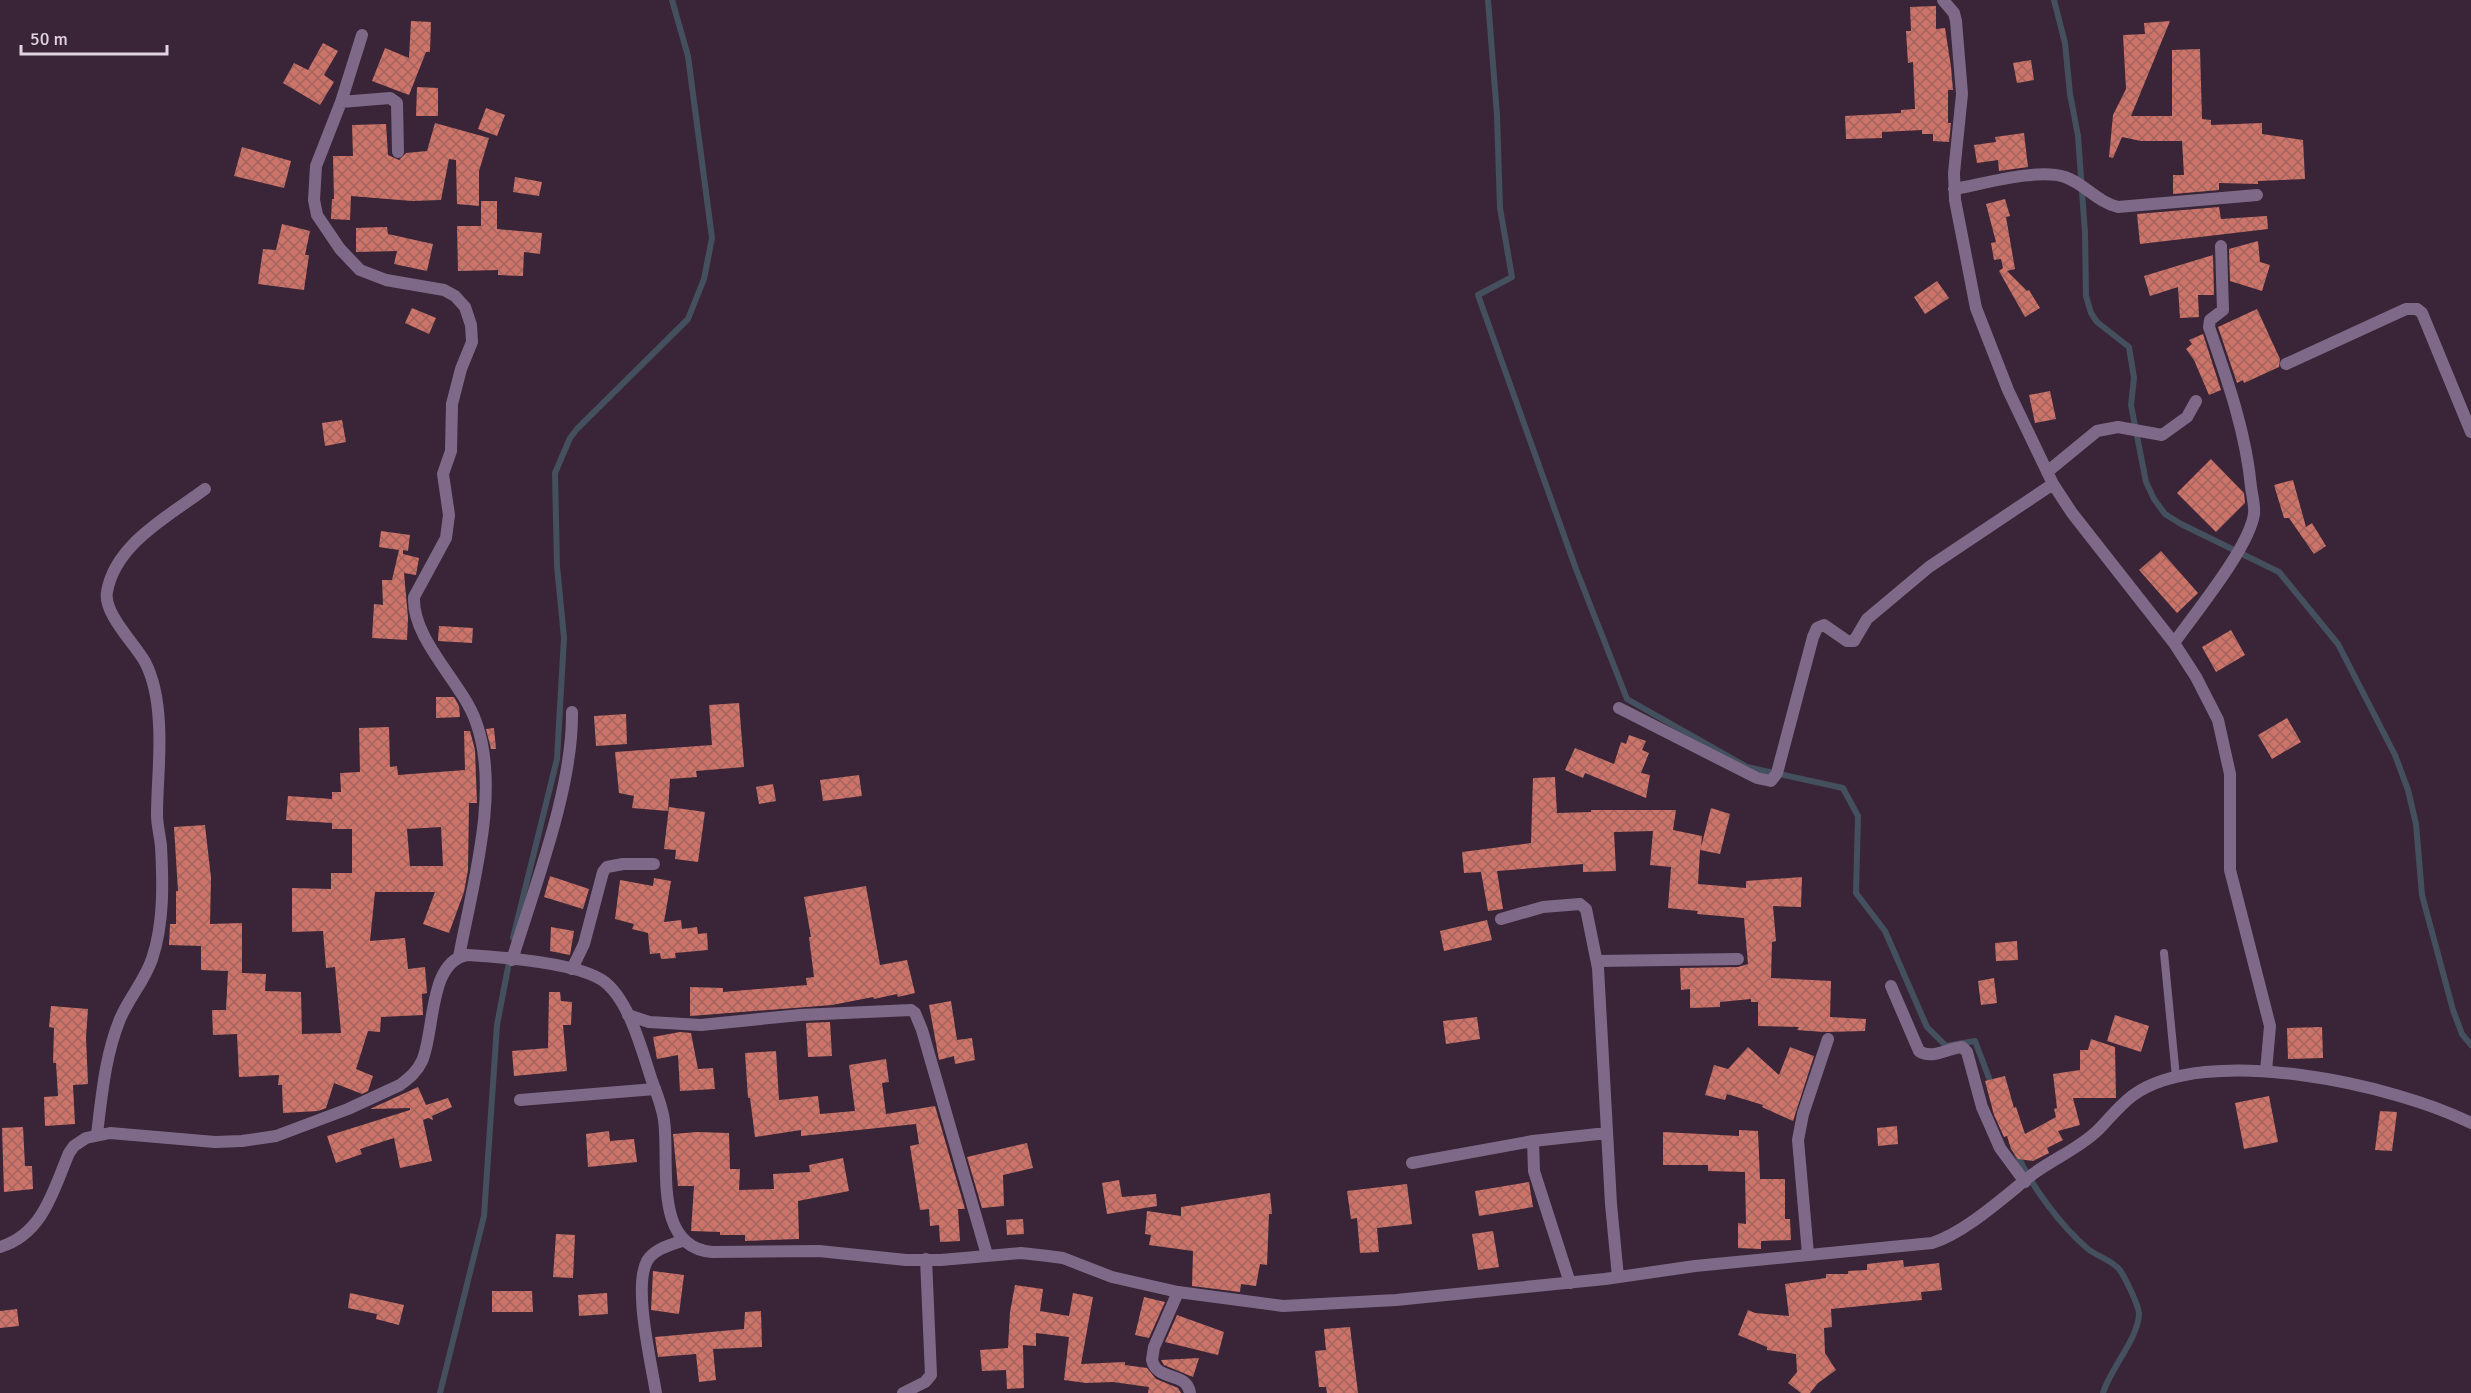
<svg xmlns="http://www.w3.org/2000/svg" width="2471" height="1393" font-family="Signika,sans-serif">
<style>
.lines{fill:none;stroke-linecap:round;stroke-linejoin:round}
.stream{stroke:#44505e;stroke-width:6}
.building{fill:url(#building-cross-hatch);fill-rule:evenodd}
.service{stroke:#7e6a88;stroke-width:8}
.minor{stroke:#7e6a88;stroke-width:12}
.tertiary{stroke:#7e6a88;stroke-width:12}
</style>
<defs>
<pattern id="building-cross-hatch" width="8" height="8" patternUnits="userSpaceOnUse" patternTransform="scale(1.5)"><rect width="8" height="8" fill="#cc7469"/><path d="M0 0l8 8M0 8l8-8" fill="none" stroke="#a3645e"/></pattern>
</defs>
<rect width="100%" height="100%" fill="#392537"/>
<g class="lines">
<path class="stream" d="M 1488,0 L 1497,115 L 1500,208 L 1512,277 L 1478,295 L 1576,569 L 1627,699 L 1747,767 L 1843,788 L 1858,816 L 1856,893 L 1885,931 L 1927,1027 L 1946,1046 L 1975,1041 L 1992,1086
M 2054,0 L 2065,43 L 2070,94 L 2078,136 L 2085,233 L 2086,296 L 2091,313 L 2097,322 L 2129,347 L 2134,378 L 2131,405 L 2146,482 L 2154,499 L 2165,514 L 2181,524 L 2279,572 L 2338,644 L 2395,755 L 2408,790 L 2416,824 L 2422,895 L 2453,1010 L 2462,1034 L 2471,1045
M 513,938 L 557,759 L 564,638 L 557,566 L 555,473 L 570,438 L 577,429 L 688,319 L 704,279 L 712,238 L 688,56 L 672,0
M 2017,1154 C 2031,1186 2061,1226 2088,1249 C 2097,1256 2111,1260 2119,1269 C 2124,1275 2139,1306 2139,1314 C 2138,1339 2110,1369 2103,1393
M 440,1393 L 484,1216 L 497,1025 L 510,957"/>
</g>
<path class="building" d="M 1936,6 L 1936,29 L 1945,28 L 1951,67 L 1953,90 L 1948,90 L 1948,123 L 1951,123 L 1949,142 L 1933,141 L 1933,134 L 1922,134 L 1922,130 L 1882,132 L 1882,138 L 1846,139 L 1845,116 L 1901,113 L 1901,110 L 1915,109 L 1913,62 L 1908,63 L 1906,31 L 1911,31 L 1910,7 Z
M 411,21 L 431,22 L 430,52 L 426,52 L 409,95 L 372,81 L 385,48 L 409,58 Z
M 2170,21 L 2131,116 L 2172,116 L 2172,50 L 2200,49 L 2202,119 L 2211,120 L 2211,125 L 2262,123 L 2262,134 L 2303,140 L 2305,179 L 2258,181 L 2258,184 L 2219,183 L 2219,190 L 2173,194 L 2173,175 L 2184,175 L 2182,141 L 2141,141 L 2122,137 L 2113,158 L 2109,157 L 2113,115 L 2126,89 L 2123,35 L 2145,34 L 2144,23 Z
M 323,43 L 338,51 L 324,75 L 334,82 L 320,105 L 283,83 L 294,63 L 308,70 Z
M 2031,60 L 2034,80 L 2017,83 L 2013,63 Z
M 417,87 L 438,88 L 438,116 L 416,116 Z
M 486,108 L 505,115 L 497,136 L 478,129 Z
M 435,123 L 489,138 L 479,171 L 479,206 L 457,204 L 456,160 L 449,159 L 441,200 L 412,201 L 351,196 L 350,220 L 331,219 L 332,199 L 334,199 L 333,156 L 353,156 L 352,125 L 386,124 L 388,155 L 399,160 L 406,153 L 427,151 Z
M 2024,133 L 2028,167 L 1999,171 L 1998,160 L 1977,163 L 1974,145 L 1996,142 L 1995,137 Z
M 242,147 L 291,161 L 284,188 L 234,176 Z
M 515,177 L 542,182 L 539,196 L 513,192 Z
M 2005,199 L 2010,216 L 2006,217 L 2015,269 L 2007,271 L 2027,291 L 2029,290 L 2040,308 L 2025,317 L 1999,271 L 2003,268 L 2001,259 L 1994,260 L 1991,243 L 1996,242 L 1986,204 Z
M 481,201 L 497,201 L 497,229 L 542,233 L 540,254 L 524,252 L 523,276 L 498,275 L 498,270 L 458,271 L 457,226 L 481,226 Z
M 2219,207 L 2221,219 L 2267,216 L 2268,229 L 2140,244 L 2137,214 Z
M 282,224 L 310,231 L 305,255 L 309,255 L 304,290 L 258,284 L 263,249 L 276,250 Z
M 387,227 L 388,234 L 433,244 L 427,271 L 394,264 L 397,251 L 356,252 L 356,228 Z
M 2258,241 L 2260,262 L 2270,265 L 2262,291 L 2230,281 L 2229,249 Z
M 2213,255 L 2214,295 L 2198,295 L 2199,317 L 2180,318 L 2178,287 L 2150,296 L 2144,276 Z
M 1937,281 L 1949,298 L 1925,314 L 1914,297 Z
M 412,308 L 436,318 L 429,334 L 405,323 Z
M 2257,309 L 2280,359 L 2279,367 L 2244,383 L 2243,380 L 2237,383 L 2218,327 Z
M 2203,334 L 2221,390 L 2209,395 L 2194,360 L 2186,349 L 2192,344 L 2189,340 Z
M 2050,391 L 2056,419 L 2035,423 L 2029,395 Z
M 342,420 L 346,442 L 325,446 L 322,423 Z
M 2211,459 L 2244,493 L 2245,503 L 2216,532 L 2177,493 Z
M 2293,480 L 2306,527 L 2312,523 L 2326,546 L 2314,554 L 2289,518 L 2284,518 L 2274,485 Z
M 381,531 L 410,535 L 408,551 L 403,550 L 403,554 L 419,558 L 416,575 L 404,573 L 408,618 L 407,640 L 372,638 L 374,604 L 383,605 L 382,580 L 392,580 L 399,550 L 379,547 Z
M 2161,551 L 2198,593 L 2177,613 L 2139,570 Z
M 439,626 L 473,628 L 472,643 L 438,641 Z
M 2231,630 L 2245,655 L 2216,672 L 2202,647 Z
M 436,697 L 454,697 L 459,706 L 460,717 L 436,718 Z
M 739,703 L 744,767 L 696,771 L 697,777 L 670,779 L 668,811 L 632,808 L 634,796 L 619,793 L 615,752 L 712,745 L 709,705 Z
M 626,714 L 627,744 L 596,746 L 594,716 Z
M 2287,718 L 2301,742 L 2272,759 L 2258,735 Z
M 389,727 L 390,767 L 397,766 L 398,775 L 465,770 L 464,731 L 470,731 L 475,750 L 477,803 L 469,803 L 468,870 L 464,892 L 449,933 L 423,924 L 435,892 L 375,892 L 370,941 L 405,938 L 408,969 L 425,967 L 427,993 L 422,994 L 423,1015 L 381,1017 L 380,1032 L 368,1031 L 356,1069 L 373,1076 L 368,1091 L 362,1094 L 334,1083 L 326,1108 L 318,1111 L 283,1113 L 282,1085 L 278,1085 L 279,1075 L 239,1077 L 237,1034 L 213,1035 L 212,1010 L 226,1010 L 228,971 L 201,970 L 201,946 L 169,945 L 170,924 L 176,924 L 176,891 L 178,891 L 174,827 L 205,825 L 211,878 L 210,924 L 242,923 L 242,973 L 266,974 L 265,991 L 301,992 L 302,1034 L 341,1033 L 335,967 L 326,968 L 323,931 L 292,932 L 292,888 L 331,889 L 331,873 L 352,873 L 352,829 L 332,829 L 332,823 L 286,820 L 288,796 L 332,799 L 332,792 L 341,792 L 340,773 L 360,772 L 359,728 ZM 441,827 L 443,866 L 410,866 L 407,829 Z
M 494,728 L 496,749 L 491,749 L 486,729 Z
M 1629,735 L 1646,741 L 1642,750 L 1649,753 L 1641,773 L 1650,775 L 1646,798 L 1585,773 L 1583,778 L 1565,770 L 1575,748 L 1614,764 L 1621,742 L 1626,744 Z
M 859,775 L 862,796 L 823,801 L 820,780 Z
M 1555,777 L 1557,813 L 1591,812 L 1591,810 L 1676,810 L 1673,830 L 1702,836 L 1701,847 L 1711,808 L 1730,814 L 1720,854 L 1700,850 L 1698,884 L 1746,888 L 1746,881 L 1802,877 L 1801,907 L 1773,906 L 1776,941 L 1772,942 L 1771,978 L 1831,981 L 1830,1017 L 1866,1019 L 1865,1031 L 1824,1032 L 1797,1030 L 1799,1027 L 1758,1026 L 1758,1002 L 1751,1002 L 1751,999 L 1720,1002 L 1720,1007 L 1690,1008 L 1690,989 L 1681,990 L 1680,968 L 1738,967 L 1748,964 L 1744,918 L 1697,914 L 1698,911 L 1668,908 L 1671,867 L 1650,865 L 1653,831 L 1614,832 L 1616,871 L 1583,872 L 1583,864 L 1497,871 L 1503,909 L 1488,911 L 1481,872 L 1464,873 L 1462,852 L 1531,843 L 1533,778 Z
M 773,784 L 776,801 L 759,804 L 756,787 Z
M 669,807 L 705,812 L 698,862 L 675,859 L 676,850 L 664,849 Z
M 550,876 L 589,889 L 583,909 L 544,897 Z
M 654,878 L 671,881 L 664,922 L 681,920 L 682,929 L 697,927 L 698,934 L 707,933 L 708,950 L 675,953 L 676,958 L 661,959 L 660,953 L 650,954 L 648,933 L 632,929 L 634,924 L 615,919 L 620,880 L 653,886 Z
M 866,886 L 880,965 L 907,960 L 915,993 L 898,997 L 897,994 L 874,999 L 873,997 L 832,1005 L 690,1016 L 690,987 L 723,988 L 723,992 L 807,985 L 806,978 L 814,977 L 809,937 L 811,937 L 804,897 Z
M 1487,920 L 1492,940 L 1444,951 L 1440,931 Z
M 551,927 L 574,931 L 570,955 L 550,951 Z
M 2017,941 L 2018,960 L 1996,961 L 1995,943 Z
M 1994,978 L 1997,1003 L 1981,1005 L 1978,981 Z
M 549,992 L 560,992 L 561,1001 L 572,1002 L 571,1025 L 563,1025 L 567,1071 L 514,1076 L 512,1051 L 548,1048 Z
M 951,1001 L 957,1040 L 972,1038 L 975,1060 L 955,1064 L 954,1056 L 939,1060 L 929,1005 Z
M 51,1006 L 88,1009 L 86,1037 L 88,1084 L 73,1085 L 75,1124 L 45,1126 L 44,1097 L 58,1096 L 56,1063 L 53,1063 L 54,1028 L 49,1027 Z
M 2115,1015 L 2149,1026 L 2141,1052 L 2107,1041 Z
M 1477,1017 L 1480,1039 L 1446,1044 L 1443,1021 Z
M 830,1022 L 832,1056 L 808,1057 L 806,1023 Z
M 2322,1027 L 2323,1058 L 2288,1059 L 2287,1028 Z
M 680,1032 L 691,1033 L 698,1069 L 713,1068 L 715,1089 L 680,1091 L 678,1055 L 657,1059 L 653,1037 Z
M 2091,1039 L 2115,1047 L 2116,1098 L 2073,1098 L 2080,1125 L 2058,1131 L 2063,1140 L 2047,1148 L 2049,1153 L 2033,1161 L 2018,1159 L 2011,1149 L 2007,1136 L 2004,1137 L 1994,1115 L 1985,1081 L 2005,1076 L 2014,1108 L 2016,1107 L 2025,1134 L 2056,1117 L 2054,1109 L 2057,1108 L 2053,1074 L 2080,1070 L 2080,1050 L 2088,1050 Z
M 1748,1047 L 1779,1075 L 1790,1047 L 1814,1056 L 1793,1121 L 1762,1107 L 1763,1105 L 1727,1094 L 1725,1100 L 1705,1095 L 1714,1065 L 1728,1069 Z
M 776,1051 L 779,1100 L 818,1096 L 820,1114 L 855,1111 L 849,1065 L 886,1059 L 889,1082 L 882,1083 L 886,1114 L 935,1106 L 965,1209 L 958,1209 L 960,1241 L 940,1242 L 939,1225 L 930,1226 L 929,1209 L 920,1210 L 910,1146 L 919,1144 L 916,1124 L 801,1136 L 801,1130 L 755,1137 L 750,1098 L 748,1098 L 745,1053 Z
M 418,1087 L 426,1105 L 448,1098 L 452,1107 L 432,1116 L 433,1120 L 428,1118 L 423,1120 L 432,1161 L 400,1168 L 394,1138 L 360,1149 L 362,1154 L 336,1163 L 327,1136 L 410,1110 L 410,1108 L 370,1109 Z
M 2269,1096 L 2278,1142 L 2244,1149 L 2235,1103 Z
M 2380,1111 L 2397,1112 L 2392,1151 L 2375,1150 Z
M 1897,1126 L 1898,1144 L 1878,1146 L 1877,1128 Z
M 23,1127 L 25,1166 L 32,1166 L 33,1189 L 4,1192 L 2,1128 Z
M 1739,1130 L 1758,1131 L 1760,1179 L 1785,1179 L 1785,1219 L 1790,1219 L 1791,1240 L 1761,1241 L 1761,1249 L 1738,1248 L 1738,1223 L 1746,1224 L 1745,1172 L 1708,1171 L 1708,1165 L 1663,1165 L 1663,1132 L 1739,1136 Z
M 609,1131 L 610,1141 L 634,1139 L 637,1162 L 588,1167 L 586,1134 Z
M 697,1132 L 729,1133 L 730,1169 L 740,1169 L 739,1190 L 774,1189 L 773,1174 L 810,1172 L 809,1165 L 843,1158 L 849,1191 L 798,1201 L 799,1239 L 745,1241 L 745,1235 L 720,1235 L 720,1232 L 691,1231 L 694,1186 L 678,1186 L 673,1134 Z
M 1027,1143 L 1033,1168 L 1003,1175 L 1004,1206 L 982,1208 L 967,1157 Z
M 1119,1180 L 1122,1197 L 1156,1194 L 1157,1206 L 1107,1214 L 1102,1183 Z
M 1529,1182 L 1533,1207 L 1479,1216 L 1475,1191 Z
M 1407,1184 L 1412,1224 L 1377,1228 L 1379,1252 L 1360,1253 L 1357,1218 L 1351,1219 L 1347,1191 Z
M 1270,1193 L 1272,1214 L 1269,1214 L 1267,1265 L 1260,1264 L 1256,1286 L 1241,1284 L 1240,1292 L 1192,1286 L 1193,1251 L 1149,1245 L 1151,1235 L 1145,1234 L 1147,1211 L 1181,1216 L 1181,1207 Z
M 1023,1219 L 1024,1234 L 1007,1235 L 1006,1220 Z
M 1493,1231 L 1499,1267 L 1478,1270 L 1472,1234 Z
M 556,1234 L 575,1235 L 573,1278 L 553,1277 Z
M 1903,1260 L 1904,1267 L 1939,1263 L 1942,1290 L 1921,1292 L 1922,1300 L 1831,1309 L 1832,1327 L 1824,1328 L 1825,1353 L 1836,1370 L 1818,1383 L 1810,1393 L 1801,1393 L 1788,1383 L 1797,1372 L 1796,1354 L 1767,1350 L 1767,1347 L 1738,1335 L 1748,1310 L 1755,1313 L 1789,1316 L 1785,1284 L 1826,1278 L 1826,1274 L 1848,1274 L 1848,1271 L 1867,1270 L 1867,1264 Z
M 653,1271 L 684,1275 L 679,1314 L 651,1310 Z
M 1015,1285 L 1043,1289 L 1040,1311 L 1069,1316 L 1073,1293 L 1093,1297 L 1081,1364 L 1125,1362 L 1125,1365 L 1147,1368 L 1156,1379 L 1178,1388 L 1181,1393 L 1148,1393 L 1149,1387 L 1113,1382 L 1086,1383 L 1064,1380 L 1069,1337 L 1036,1333 L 1036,1346 L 1023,1345 L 1024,1388 L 1007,1389 L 1006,1370 L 982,1371 L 980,1350 L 1008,1348 L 1010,1312 Z
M 492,1291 L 532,1291 L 533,1312 L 492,1312 Z
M 350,1293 L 404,1305 L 399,1325 L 376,1319 L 377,1314 L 348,1308 Z
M 607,1293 L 608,1314 L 579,1316 L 578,1295 Z
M 1144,1297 L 1165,1302 L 1149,1338 L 1135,1335 Z
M 17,1309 L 19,1326 L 0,1328 L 0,1311 Z
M 761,1311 L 762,1347 L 713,1349 L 716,1380 L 699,1382 L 696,1354 L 658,1357 L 655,1337 L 744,1329 L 745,1312 Z
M 1177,1315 L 1224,1332 L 1218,1355 L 1165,1342 Z
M 1350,1327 L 1358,1393 L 1327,1393 L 1326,1387 L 1319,1387 L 1315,1351 L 1326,1350 L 1324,1329 Z
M 1199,1358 L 1193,1377 L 1164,1365 L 1161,1360 Z"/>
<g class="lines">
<path class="service" d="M 2164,953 L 2176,1077"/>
<path class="minor" d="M 1943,0 L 1954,13 L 1956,21 L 1962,94 L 1954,173 L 1955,200 L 1976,308 L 2008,390 L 2053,484 L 2072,513 L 2174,643 L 2196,677 L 2218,720 L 2230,774 L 2230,870 L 2270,1026 L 2266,1071
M 362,35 L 341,102 L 316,166 L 314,200 L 317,215 L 340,249 L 360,270 L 386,280 L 444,290 L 455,296 L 465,307 L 471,325 L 472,342 L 461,369 L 452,404 L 451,451 L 443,474 L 449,515 L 446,538 L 414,597 C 412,640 462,682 476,722 C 501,791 472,886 459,957
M 341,102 L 390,98 L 397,103 L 398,152
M 1954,189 C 1984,184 2036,168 2065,177 C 2085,184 2097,202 2118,207 L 2257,195
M 2286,364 L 2406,309 L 2417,309 L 2422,313 L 2471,432
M 2047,472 L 2097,431 L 2118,427 L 2162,435 L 2187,417 L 2196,401
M 2174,643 C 2195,613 2249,548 2254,514 C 2255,506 2252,495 2251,487 C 2246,432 2227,379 2209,327 L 2210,320 L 2223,310 L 2221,246
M 1619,708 L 1757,778 L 1771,781 L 1777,773 L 1813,637 L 1817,628 L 1824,625 L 1847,641 L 1854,641 L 1867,619 L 1929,567 L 2053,484
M 1501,919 L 1543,907 L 1580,904 L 1586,909 L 1598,968 L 1611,1204 L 1618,1277
M 512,960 C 535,885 573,788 572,712
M 1597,961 L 1738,959
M 572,969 L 584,944 L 603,872 L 607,867 L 623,864 L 654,864
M 1891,986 L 1919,1051 C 1932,1060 1948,1048 1962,1047 L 1967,1052 L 1982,1107 L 2000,1148 L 2025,1182
M 628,1015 L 649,1022 L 701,1025 L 800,1015 L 911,1010 L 915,1013 L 922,1030 L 987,1255
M 520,1100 L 655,1089
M 97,1134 C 102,1094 105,1056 120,1019 C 129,998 145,980 152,959 C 164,924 163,883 161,846 C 160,836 157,825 157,815 C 157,784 161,755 159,724 C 158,703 155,681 145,662 C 135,644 103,613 107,592 C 115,544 169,516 205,489
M 1412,1163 L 1533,1141
M 1808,1254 L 1798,1140 L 1803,1114 L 1828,1039
M 1570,1283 L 1534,1171 L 1533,1141 L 1607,1133
M 1178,1292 L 1154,1347 L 1152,1360 C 1157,1382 1187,1371 1190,1393
M 656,1393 C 651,1362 633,1287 647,1261 C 654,1249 670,1245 682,1241
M 903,1393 L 925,1382 L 931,1375 L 926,1259"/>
<path class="tertiary" d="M 0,1247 C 43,1234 53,1191 69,1153 L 74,1146 L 86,1138 L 110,1133 L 215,1142 L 242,1141 L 276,1136 L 348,1109 L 400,1085 C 409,1078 417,1072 422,1061 C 435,1032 428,962 467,955 C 501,957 574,962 602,980 C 629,998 642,1051 652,1081 C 657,1094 662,1106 664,1120 C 670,1162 652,1247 712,1252 L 819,1251 L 906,1260 L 941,1260 L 1021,1253 L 1048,1256 L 1063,1258 L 1112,1277 L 1178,1292 L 1283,1306 L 1396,1300 L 1605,1279 L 1695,1266 L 1932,1243 C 1965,1233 2005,1196 2033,1174 C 2053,1159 2078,1149 2097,1131 C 2109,1119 2119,1106 2132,1096 C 2205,1042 2396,1085 2471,1123"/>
</g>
<path d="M21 45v9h146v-9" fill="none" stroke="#e1d4e0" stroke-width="3"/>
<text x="30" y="45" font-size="18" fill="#e1d4e0" stroke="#392537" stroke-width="4.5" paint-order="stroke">50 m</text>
</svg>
